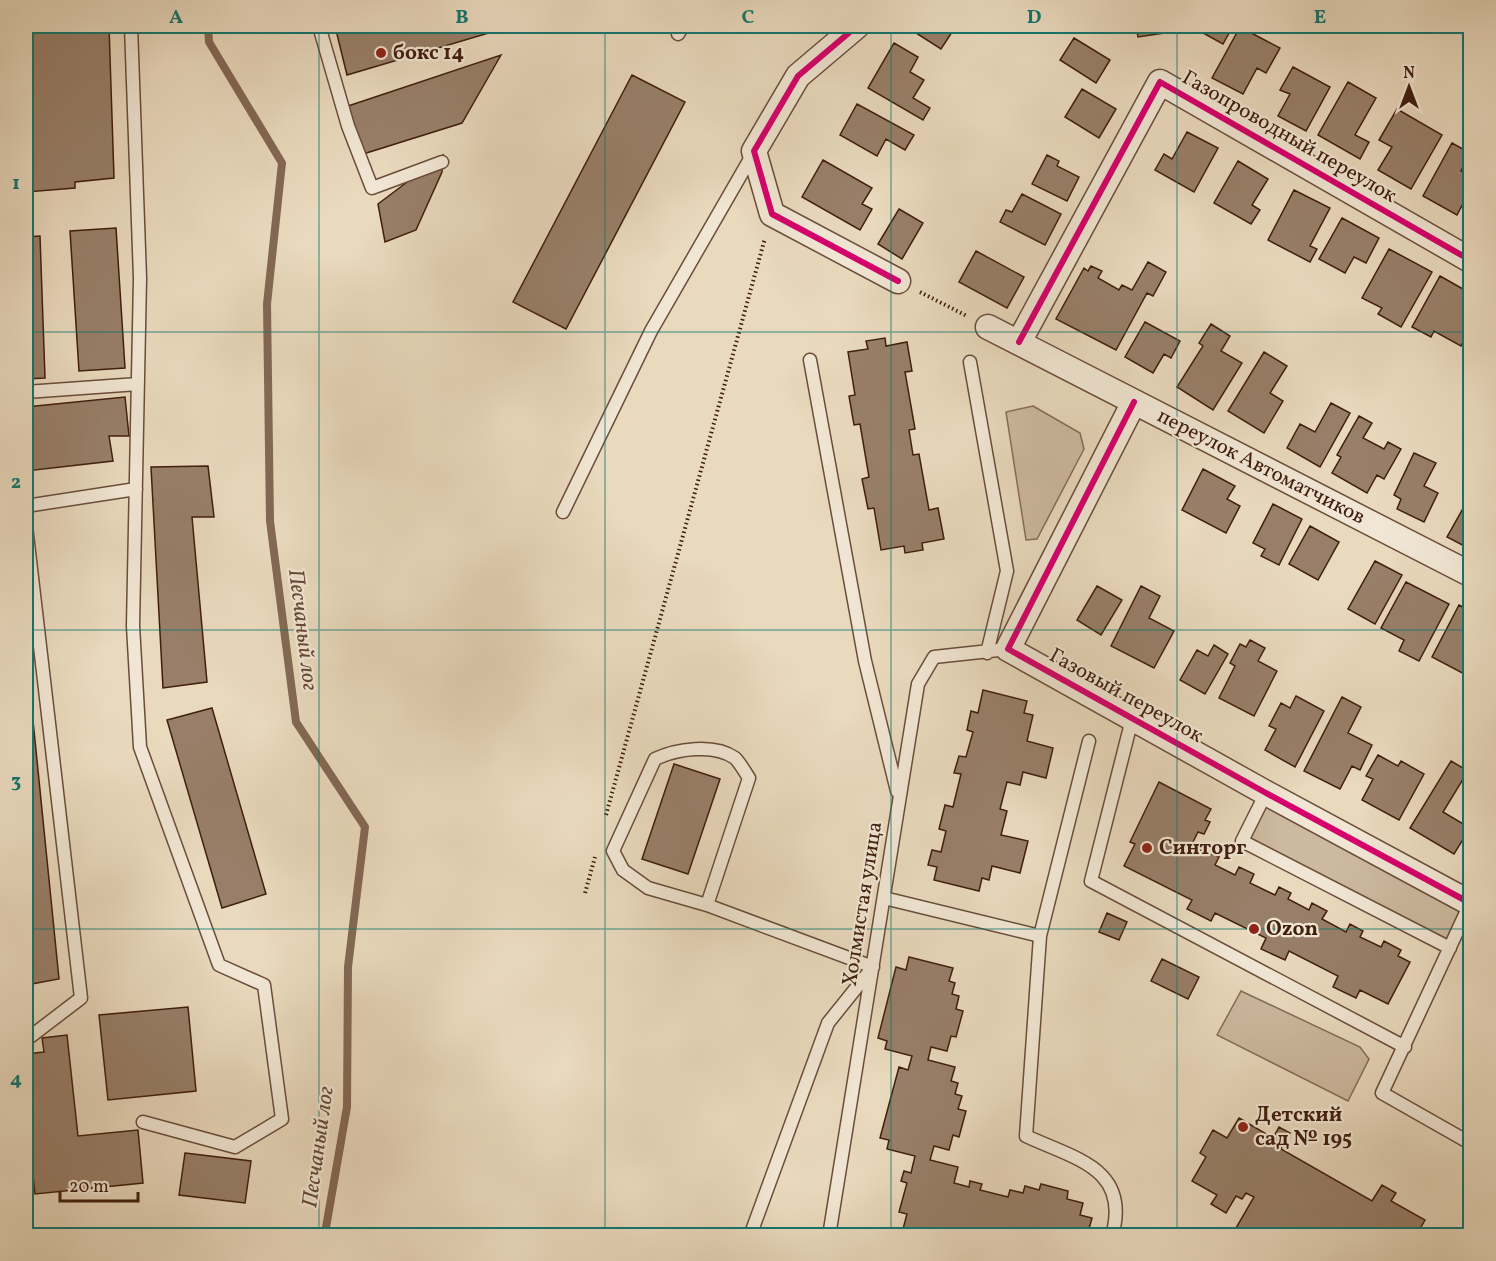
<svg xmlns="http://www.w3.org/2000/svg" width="1496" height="1261" font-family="Vollkorn,serif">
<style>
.green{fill:#ccb99f;stroke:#866c56;stroke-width:1.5}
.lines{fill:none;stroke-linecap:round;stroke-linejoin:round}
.stream{stroke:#836854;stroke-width:8}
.building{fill:#987f69;stroke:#401e0e;stroke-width:1.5}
.service-casing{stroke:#6a4d3a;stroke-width:15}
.minor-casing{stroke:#6a4d3a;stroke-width:27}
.path{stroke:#401e0e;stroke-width:4;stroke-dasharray:1.5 3;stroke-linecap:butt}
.service{stroke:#f1e6d4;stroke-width:12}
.minor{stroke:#f1e6d4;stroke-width:24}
.cycleway-casing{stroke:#f1e6d4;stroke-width:10}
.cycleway{stroke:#d6006c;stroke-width:6}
.grid{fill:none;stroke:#0f766e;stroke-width:1.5;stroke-opacity:0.55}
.poi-dot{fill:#8f2418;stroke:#f1e6d4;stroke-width:2}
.labels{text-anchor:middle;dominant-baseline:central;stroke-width:4.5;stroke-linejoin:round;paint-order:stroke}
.poi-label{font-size:21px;font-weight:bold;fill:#401e0e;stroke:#f1e6d4;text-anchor:start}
.street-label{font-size:21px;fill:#401e0e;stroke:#f1e6d4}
.water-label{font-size:22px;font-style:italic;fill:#674937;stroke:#f1e6d4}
.neatline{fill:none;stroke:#0f766e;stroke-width:2}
.grid-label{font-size:20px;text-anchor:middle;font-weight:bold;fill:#0f766e}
</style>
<rect width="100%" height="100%" fill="#e9d9bd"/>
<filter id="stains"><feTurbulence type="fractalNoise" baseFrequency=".00333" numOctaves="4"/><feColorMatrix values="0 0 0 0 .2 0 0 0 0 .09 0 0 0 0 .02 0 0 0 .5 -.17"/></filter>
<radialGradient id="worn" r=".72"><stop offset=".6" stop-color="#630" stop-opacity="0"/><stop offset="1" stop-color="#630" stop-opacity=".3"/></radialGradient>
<path class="green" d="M 1033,406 L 1080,433 L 1084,449 L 1037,539 L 1026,540 L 1006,412 Z
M 1266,793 L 1470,903 L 1450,948 L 1242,841 Z
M 1241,991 L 1360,1047 L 1369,1059 L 1348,1101 L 1217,1035 Z"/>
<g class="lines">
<path class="stream" d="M 208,26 L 209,42 L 282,163 L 267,304 L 270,521 L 296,722 L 365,827 L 348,967 L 347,1107 L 325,1233 L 321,1236"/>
</g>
<path class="building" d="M 26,26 L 109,26 L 114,178 L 75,182 L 75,188 L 26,192 Z
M 335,26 L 490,26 L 492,32 L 347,75 Z
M 905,26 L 956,26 L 941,49 Z
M 1136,26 L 1170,26 L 1171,32 L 1138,37 Z
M 1196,26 L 1233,26 L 1223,44 L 1194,28 Z
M 1240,27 L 1280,48 L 1266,73 L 1257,68 L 1243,94 L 1212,78 Z
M 1074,38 L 1110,60 L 1096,83 L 1060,60 Z
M 894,43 L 918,57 L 910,72 L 924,80 L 913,98 L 930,108 L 923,120 L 868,88 Z
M 501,55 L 462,123 L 360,155 L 348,106 Z
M 1293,67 L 1330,87 L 1306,131 L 1278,116 L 1290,94 L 1280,90 Z
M 632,75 L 685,102 L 566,329 L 513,302 Z
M 1348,82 L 1376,98 L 1355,135 L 1369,142 L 1360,159 L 1318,135 Z
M 1082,89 L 1116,109 L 1099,138 L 1065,117 Z
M 857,104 L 914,135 L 905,150 L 886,139 L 877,156 L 840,135 Z
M 1397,109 L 1442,135 L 1411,189 L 1378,170 L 1392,147 L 1379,140 Z
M 1187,132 L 1218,148 L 1194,192 L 1155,170 L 1164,154 L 1172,159 Z
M 1452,143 L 1470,153 L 1461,171 L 1468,175 L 1470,172 L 1470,190 L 1457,215 L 1423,196 Z
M 443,155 L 442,172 L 416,230 L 385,242 L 378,204 Z
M 1047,155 L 1059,161 L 1057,166 L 1079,177 L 1067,201 L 1032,184 Z
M 823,160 L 872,188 L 862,204 L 872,209 L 860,230 L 802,197 Z
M 1238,161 L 1268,179 L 1252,205 L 1260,210 L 1251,224 L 1214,203 Z
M 1294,190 L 1330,208 L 1310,246 L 1317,249 L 1310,262 L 1268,240 Z
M 1022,194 L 1061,214 L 1045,245 L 1000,222 L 1006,210 L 1012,212 Z
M 899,209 L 923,223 L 902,259 L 878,244 Z
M 1342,218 L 1379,238 L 1366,263 L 1354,257 L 1345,273 L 1319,259 Z
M 116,228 L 125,368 L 79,371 L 70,231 Z
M 40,236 L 45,378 L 26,379 L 26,237 Z
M 1389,249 L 1432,272 L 1401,327 L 1378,314 L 1382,308 L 1362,298 Z
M 976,251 L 1024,277 L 1007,308 L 959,282 Z
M 1148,262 L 1166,272 L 1153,296 L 1147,293 L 1116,350 L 1056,319 L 1084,268 L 1088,271 L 1091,266 L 1102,271 L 1098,278 L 1119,290 L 1122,285 L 1132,290 Z
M 1440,276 L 1470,293 L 1470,328 L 1461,346 L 1434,331 L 1431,337 L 1412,327 Z
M 1145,322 L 1180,341 L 1171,358 L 1164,354 L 1153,373 L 1125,357 Z
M 1211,324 L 1230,336 L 1221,351 L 1242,363 L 1213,410 L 1177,387 L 1203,346 L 1199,343 Z
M 885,338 L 886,346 L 907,342 L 912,371 L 905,372 L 915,429 L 909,430 L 913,455 L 919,454 L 929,510 L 938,508 L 944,539 L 922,543 L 923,550 L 905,553 L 904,546 L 881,550 L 874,508 L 868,509 L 862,479 L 869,477 L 860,424 L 854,425 L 849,396 L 855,395 L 848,352 L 868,349 L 866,341 Z
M 1264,352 L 1287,366 L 1270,393 L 1283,401 L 1264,433 L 1228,411 Z
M 125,397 L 129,436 L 109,436 L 113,461 L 26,471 L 26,407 Z
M 1331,403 L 1350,413 L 1320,467 L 1287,448 L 1300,424 L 1315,432 Z
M 1359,416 L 1372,423 L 1363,438 L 1384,449 L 1388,442 L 1401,449 L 1384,479 L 1377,475 L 1367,493 L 1332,473 L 1341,457 L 1337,455 Z
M 1414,453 L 1436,463 L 1424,486 L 1438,493 L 1424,522 L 1397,509 L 1401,499 L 1394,495 Z
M 208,466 L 214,517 L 192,517 L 207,682 L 163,688 L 151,467 Z
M 1203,469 L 1235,486 L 1227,499 L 1240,506 L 1226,533 L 1182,510 Z
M 1470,496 L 1470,549 L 1447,537 Z
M 1273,504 L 1302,519 L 1279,565 L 1261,556 L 1265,549 L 1253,543 Z
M 1310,526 L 1339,542 L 1318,580 L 1289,564 Z
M 1375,561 L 1402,575 L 1375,624 L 1348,609 Z
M 1406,582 L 1449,604 L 1419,661 L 1399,651 L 1404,640 L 1381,628 Z
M 1097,586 L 1122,600 L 1101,635 L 1077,620 Z
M 1141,586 L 1160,596 L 1149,618 L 1174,631 L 1154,668 L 1111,646 Z
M 1459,605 L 1470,611 L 1470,677 L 1432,657 Z
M 1250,640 L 1265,648 L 1258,661 L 1277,671 L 1254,716 L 1219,698 L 1235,666 L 1230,663 L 1240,644 L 1246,647 Z
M 1214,645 L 1228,654 L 1205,694 L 1180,680 L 1197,650 L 1208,656 Z
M 26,651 L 59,979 L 26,985 Z
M 983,690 L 1027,701 L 1024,713 L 1033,715 L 1027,741 L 1053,748 L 1046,778 L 1023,772 L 1020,785 L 1007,782 L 1000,809 L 1007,811 L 1001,835 L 1028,841 L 1020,873 L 992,866 L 989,880 L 982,878 L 979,891 L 934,880 L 937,867 L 928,865 L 932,850 L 941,852 L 946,831 L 939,829 L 945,805 L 953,807 L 961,774 L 954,773 L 959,756 L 966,757 L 973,732 L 967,730 L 971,711 L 978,713 Z
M 1296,696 L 1324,711 L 1295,767 L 1265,750 L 1276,729 L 1269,726 L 1281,703 L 1290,708 Z
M 1342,697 L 1361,707 L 1348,733 L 1372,745 L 1360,770 L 1352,766 L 1340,789 L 1304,771 Z
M 212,708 L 266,894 L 222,908 L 167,720 Z
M 1378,755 L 1398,766 L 1401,761 L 1424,774 L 1399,820 L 1362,800 L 1373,779 L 1366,776 Z
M 1451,761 L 1468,771 L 1443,812 L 1470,828 L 1454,854 L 1410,828 Z
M 674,764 L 720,779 L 688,874 L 642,859 Z
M 1159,782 L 1211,809 L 1205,820 L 1210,822 L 1204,834 L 1198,832 L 1191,846 L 1219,857 L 1215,865 L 1235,875 L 1239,867 L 1254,874 L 1250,883 L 1275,895 L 1279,887 L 1291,893 L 1288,899 L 1309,910 L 1312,903 L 1327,911 L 1322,919 L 1346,932 L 1350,924 L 1363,931 L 1360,937 L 1381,947 L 1384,941 L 1401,950 L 1398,956 L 1410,962 L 1388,1004 L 1360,990 L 1356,998 L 1333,987 L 1338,976 L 1289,951 L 1285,960 L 1261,949 L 1266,938 L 1215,913 L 1211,921 L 1187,909 L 1192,900 L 1124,866 L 1135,844 L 1130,842 Z
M 1107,913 L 1127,922 L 1119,940 L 1099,932 Z
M 909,957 L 953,968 L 949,981 L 955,983 L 952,994 L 959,996 L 956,1009 L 963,1011 L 956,1037 L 951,1036 L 947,1051 L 931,1047 L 928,1060 L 955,1067 L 951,1081 L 958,1083 L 955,1094 L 962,1096 L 958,1109 L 966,1111 L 959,1137 L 953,1135 L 949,1150 L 934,1146 L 930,1160 L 958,1167 L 954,1183 L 969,1187 L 970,1181 L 982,1184 L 980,1190 L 1008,1197 L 1010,1190 L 1023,1193 L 1025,1186 L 1039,1190 L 1041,1184 L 1068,1191 L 1067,1199 L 1083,1203 L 1080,1215 L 1092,1218 L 1087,1236 L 975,1236 L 966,1233 L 966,1236 L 914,1236 L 915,1232 L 903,1229 L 907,1214 L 899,1212 L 907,1183 L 901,1181 L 904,1171 L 911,1173 L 915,1156 L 887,1149 L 889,1140 L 880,1138 L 899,1067 L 908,1070 L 912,1056 L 885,1049 L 887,1041 L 878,1038 L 896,967 L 906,970 Z
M 1162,959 L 1199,977 L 1188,999 L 1151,981 Z
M 188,1007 L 196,1091 L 108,1100 L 99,1015 Z
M 67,1035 L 78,1136 L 138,1130 L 143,1183 L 35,1194 L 26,1106 L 26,1054 L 44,1052 L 42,1038 Z
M 1239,1118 L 1273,1138 L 1279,1127 L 1290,1133 L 1281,1149 L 1372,1201 L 1382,1185 L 1396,1193 L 1391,1201 L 1425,1220 L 1416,1236 L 1248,1236 L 1236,1228 L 1254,1197 L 1246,1193 L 1242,1199 L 1236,1196 L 1226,1213 L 1211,1204 L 1217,1195 L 1192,1181 L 1206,1157 L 1200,1153 L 1213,1130 L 1227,1138 Z
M 185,1153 L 251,1161 L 245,1203 L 179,1195 Z"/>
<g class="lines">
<defs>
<path id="service" d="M 131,26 L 140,278 L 133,626 L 140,747 L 219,965 L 264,985 L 282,1119 L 235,1147 L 143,1122
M 319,26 L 348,126 L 372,188 L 442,162
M 678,34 L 683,26
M 810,360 L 865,661 L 897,791
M 970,362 L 1007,571 L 987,653
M 26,392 L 138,384
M 26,506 L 136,489
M 563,512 L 651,331 L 754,152
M 26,526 L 81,998 L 26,1040
M 1132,719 L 1091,881 L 1405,1047
M 1089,741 L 1040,936 L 1026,1136 C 1075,1159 1131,1168 1112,1236
M 1266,793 L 1242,841 L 1450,948
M 884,898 L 1040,936
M 1470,904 L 1382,1093 L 1470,1143
M 707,905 L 749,778 C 745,772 740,763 735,758 C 714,743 676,749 655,759 L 613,851 L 623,870 L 648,888 L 707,905 L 873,967 L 828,1023 L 750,1236
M 829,1236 L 918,684 L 934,657 L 1008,649"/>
<path id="minor" d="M 857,26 L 798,76 L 754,151 L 772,214 L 898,281
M 988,327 L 1470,574
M 1019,342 L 1160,82 L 1470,260
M 1134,402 L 1008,649 L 1266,793 L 1470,903"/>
</defs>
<use href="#service" class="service-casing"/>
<use href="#minor" class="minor-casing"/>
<path class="path" d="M 920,292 L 967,316
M 606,815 L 765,238
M 585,893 L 595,857"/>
<use href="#service" class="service"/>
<use href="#minor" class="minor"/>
<defs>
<path id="cycleway" d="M 857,26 L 798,76 L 754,151 L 772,214 L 898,281
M 1019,342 L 1160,82 L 1470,260
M 1134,402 L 1008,649 L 1266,793 L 1470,903"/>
</defs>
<use href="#cycleway" class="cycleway-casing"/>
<use href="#cycleway" class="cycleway"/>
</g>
<path class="grid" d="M 319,26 L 319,1236M 605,26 L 605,1236M 891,26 L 891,1236M 1177,26 L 1177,1236M 26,332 L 1470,332M 26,630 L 1470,630M 26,929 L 1470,929"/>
<g class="poi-dot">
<circle cx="381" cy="53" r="6"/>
<circle cx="1147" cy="848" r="6"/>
<circle cx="1254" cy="929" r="6"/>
<circle cx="1243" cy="1127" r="6"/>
</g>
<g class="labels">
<g class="poi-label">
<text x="393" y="53">бокс 14</text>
<text x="1159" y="848">Синторг</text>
<text x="1266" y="929">Ozon</text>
<text x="1255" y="1115">Детский<tspan x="1255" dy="24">сад № 195</tspan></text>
</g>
<g class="street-label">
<text transform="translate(1289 137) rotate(30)">Газопроводный переулок</text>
<text transform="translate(1261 467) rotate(27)">переулок Автоматчиков</text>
<text transform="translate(1126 696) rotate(29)">Газовый переулок</text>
<text transform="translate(863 904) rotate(-81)">Холмистая улица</text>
</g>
<g class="water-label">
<text transform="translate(302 630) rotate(83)">Песчаный лог</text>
<text transform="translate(319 1147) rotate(-82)">Песчаный лог</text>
</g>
</g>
<rect width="1496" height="1261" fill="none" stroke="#e9d9bd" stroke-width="66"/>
<g transform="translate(1409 87)" stroke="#f1e6d4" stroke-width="4.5" paint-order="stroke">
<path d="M0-4.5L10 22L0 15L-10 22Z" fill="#401e0e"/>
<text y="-9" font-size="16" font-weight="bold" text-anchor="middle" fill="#401e0e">N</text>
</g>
<path d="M60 1192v9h78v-9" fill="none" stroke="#401e0e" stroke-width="3"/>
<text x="69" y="1192" font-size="18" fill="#401e0e" stroke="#f1e6d4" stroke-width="4.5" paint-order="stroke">20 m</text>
<rect x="33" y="33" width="1430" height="1195" class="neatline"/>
<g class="grid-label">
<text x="176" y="23">A</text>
<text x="462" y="23">B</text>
<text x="748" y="23">C</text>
<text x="1034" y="23">D</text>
<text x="1320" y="23">E</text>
<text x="16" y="189">1</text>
<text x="16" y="488">2</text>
<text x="16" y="787">3</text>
<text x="16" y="1085">4</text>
</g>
<rect width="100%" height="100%" filter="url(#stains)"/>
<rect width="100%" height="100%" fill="url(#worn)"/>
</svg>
